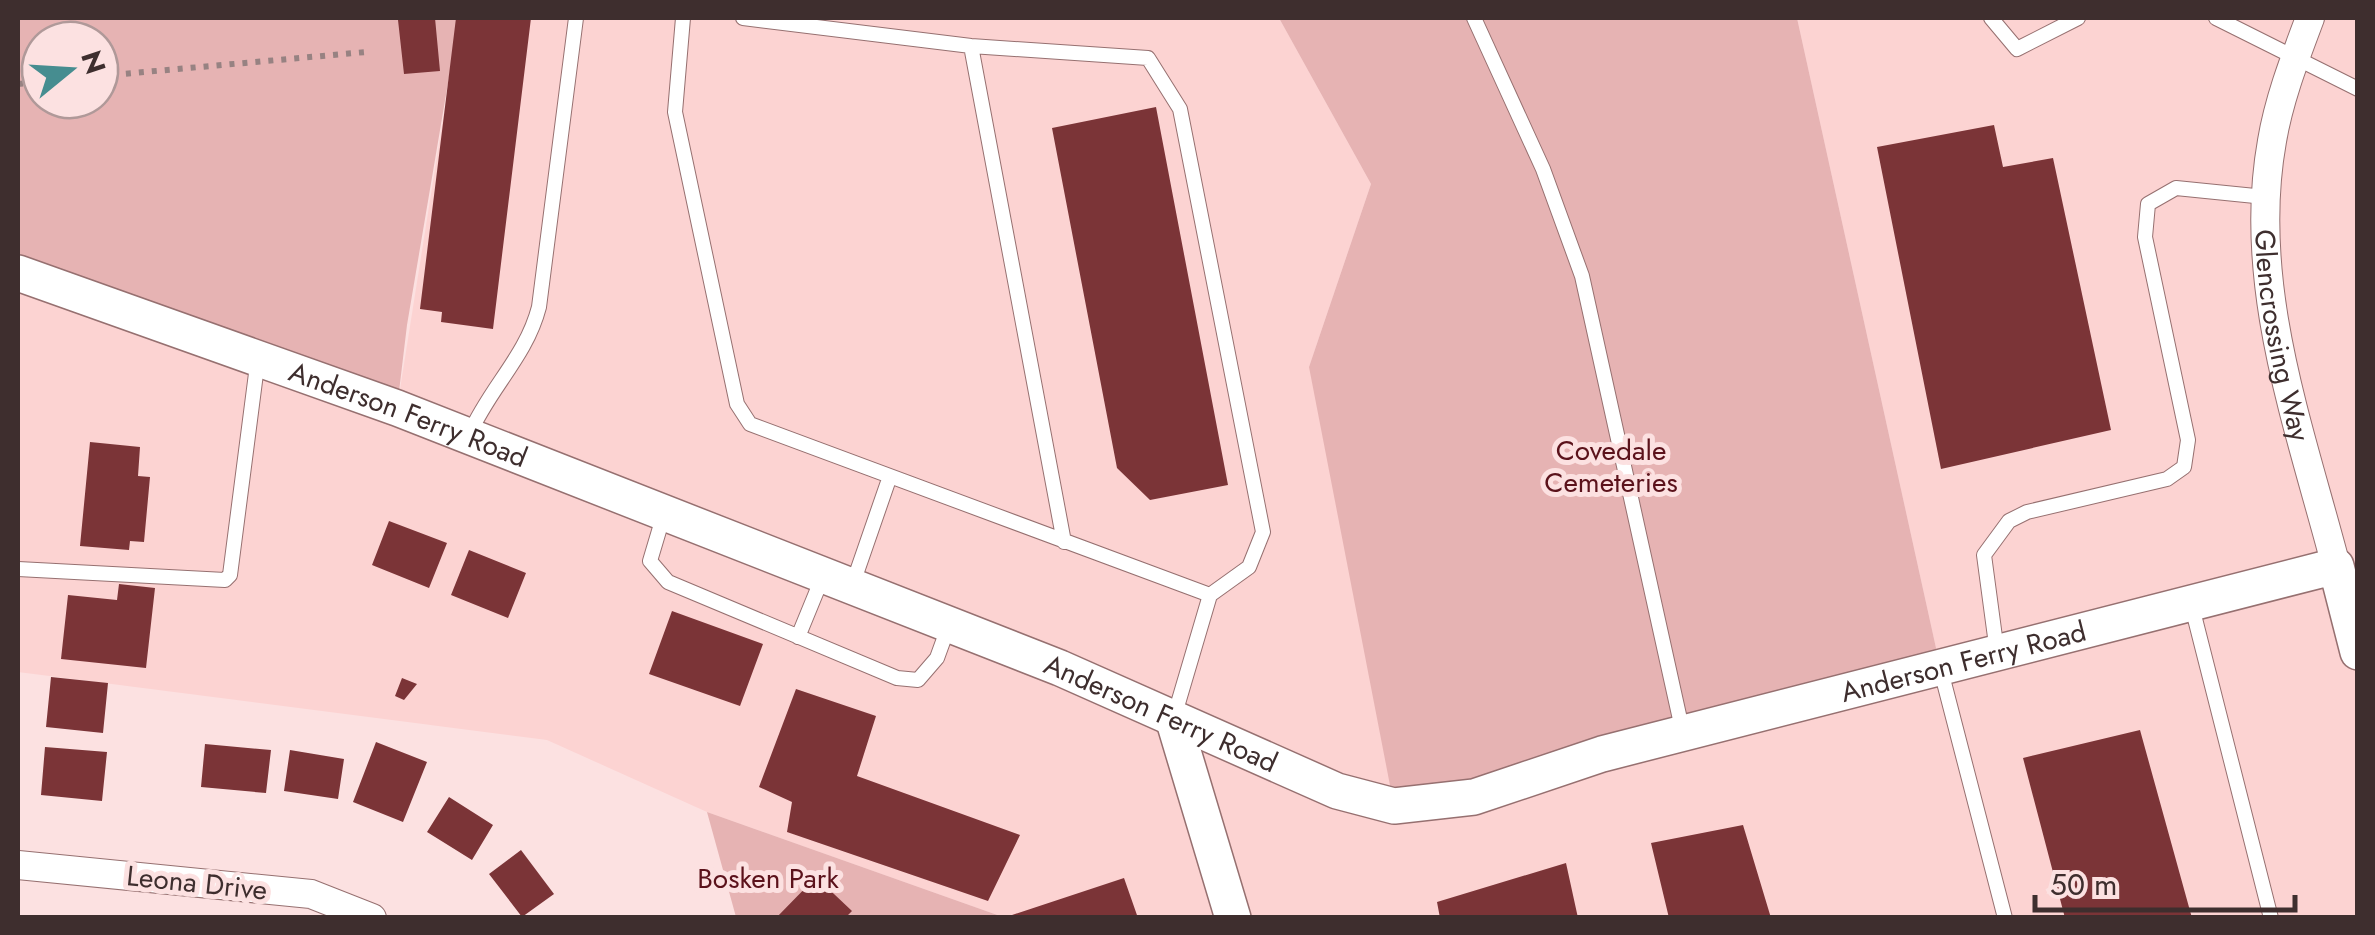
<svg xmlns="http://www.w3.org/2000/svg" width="2375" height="935" font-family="Jost,sans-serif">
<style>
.built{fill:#fcd3d2}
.green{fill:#e6b3b3;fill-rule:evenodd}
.building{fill:#7b3437}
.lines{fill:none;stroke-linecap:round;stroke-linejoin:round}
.service-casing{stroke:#967070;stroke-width:16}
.minor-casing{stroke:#967070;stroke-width:30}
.tertiary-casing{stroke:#967070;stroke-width:38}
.path{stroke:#978282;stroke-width:6;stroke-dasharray:5 8;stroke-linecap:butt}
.service{stroke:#fff;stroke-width:14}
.minor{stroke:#fff;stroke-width:28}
.tertiary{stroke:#fff;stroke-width:35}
.labels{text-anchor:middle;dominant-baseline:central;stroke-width:10;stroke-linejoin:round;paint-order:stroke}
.street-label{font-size:28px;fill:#3e2e2e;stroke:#fce1e1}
.park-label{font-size:28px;fill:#5b121b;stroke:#fce1e1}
</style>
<rect width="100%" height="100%" fill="#fce1e1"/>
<path class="built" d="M 459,18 L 1279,18 L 1371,184 L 1309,367 L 1940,666 L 1797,18 L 2357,18 L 2357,917 L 1003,917 L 707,812 L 547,740 L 18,672 L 18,273 L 397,408 Z"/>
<path class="green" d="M 18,18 L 459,18 L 407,325 L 397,408 L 18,273 ZM 40,40 L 100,40 L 100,100 L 40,100 Z
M 1279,18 L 1797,18 L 1940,666 L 1394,806 L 1309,367 L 1371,184 Z
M 707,812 L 1003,917 L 736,917 Z"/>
<path class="building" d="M 421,18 L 435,18 L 440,71 L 404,74 L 398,20 Z
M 456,18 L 531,18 L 493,329 L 441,322 L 442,312 L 420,309 Z
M 1156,107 L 1228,485 L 1150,500 L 1117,468 L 1052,128 Z
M 1994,125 L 2003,167 L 2053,158 L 2111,430 L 1941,469 L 1877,147 Z
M 90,442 L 140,447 L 138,476 L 150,477 L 144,542 L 130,541 L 129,550 L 80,546 Z
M 389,521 L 447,543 L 429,588 L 372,565 Z
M 469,550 L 526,573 L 508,618 L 451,595 Z
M 119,584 L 155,588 L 146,668 L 61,659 L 68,595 L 117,600 Z
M 672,611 L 763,644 L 740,706 L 649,674 Z
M 51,677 L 108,683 L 103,733 L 46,727 Z
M 402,678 L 417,684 L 404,700 L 395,696 Z
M 796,689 L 876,716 L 857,776 L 1020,835 L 988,901 L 787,832 L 792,802 L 759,787 Z
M 2140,730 L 2192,918 L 2065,918 L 2023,758 Z
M 376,742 L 427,762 L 403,822 L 353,802 Z
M 205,744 L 271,750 L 266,793 L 201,787 Z
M 45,747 L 107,752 L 102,801 L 41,795 Z
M 290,750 L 344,759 L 338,799 L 284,791 Z
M 449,797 L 493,825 L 472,860 L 427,832 Z
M 1743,825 L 1771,918 L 1669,918 L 1651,843 Z
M 521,850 L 554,894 L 522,917 L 489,874 Z
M 1566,863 L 1578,918 L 1440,918 L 1437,902 Z
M 816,877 L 852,911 L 845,918 L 776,918 Z
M 1124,878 L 1138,918 L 1006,918 L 1006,917 Z"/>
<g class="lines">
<defs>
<path id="service" d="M 683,18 L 675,112 L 737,404 L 750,424 L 1210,595 L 1249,567 L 1263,532 L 1180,109 L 1148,58 L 971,46 L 743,18
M 1474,18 L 1543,169 L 1582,276 L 1683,733
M 1991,18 L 2017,49 L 2078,18
M 2216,18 L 2358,89
M 971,46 L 1064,542
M 469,435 C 490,387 526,357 539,307 L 576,18
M 664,514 L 650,561 L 668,582 L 897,678 L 918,680 L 937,658 L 949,625
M 18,569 L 225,580 L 230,575 L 258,358
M 852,586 L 889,479
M 2191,603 L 2271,918
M 798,637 L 823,576
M 1997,652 L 1984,555 L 2009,521 L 2027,512 L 2167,479 L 2184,467 L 2188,440 L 2145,237 L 2148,204 L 2176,188 L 2265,197
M 1940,667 L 2005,918
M 1174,717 L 1210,595"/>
<g id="minor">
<path id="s1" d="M 2310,18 C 2295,58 2279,99 2272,141 C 2246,285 2300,428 2336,566"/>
<path d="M 18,865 L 311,894 L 372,918"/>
</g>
<g id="tertiary">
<path id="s2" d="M 18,273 L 397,408 L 1060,668 L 1337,791 L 1394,806 L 1474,797 L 1602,754 L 2336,566 L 2358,652"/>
<path d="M 1173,718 L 1233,918"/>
</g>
</defs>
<use href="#service" class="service-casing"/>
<use href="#minor" class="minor-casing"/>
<use href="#tertiary" class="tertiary-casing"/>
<path class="path" d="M 100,76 L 366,52
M 18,84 L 40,82"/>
<use href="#service" class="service"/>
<use href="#minor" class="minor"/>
<use href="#tertiary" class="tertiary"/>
</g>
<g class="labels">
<g class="street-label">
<text stroke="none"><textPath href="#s1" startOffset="325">Glencrossing Way</textPath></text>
<text stroke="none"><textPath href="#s2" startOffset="415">Anderson Ferry Road</textPath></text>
<text stroke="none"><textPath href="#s2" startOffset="2065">Anderson Ferry Road</textPath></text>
<text stroke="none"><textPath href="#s2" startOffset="1225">Anderson Ferry Road</textPath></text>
<text transform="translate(197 883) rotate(6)">Leona Drive</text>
</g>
<g class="park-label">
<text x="1611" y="450">Covedale<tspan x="1611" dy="32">Cemeteries</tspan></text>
<text x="768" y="878">Bosken Park</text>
</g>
</g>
<rect width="2375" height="935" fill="none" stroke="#3e2e2e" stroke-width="40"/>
<g transform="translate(70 70) rotate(72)"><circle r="48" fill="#fce1e1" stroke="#b09999" stroke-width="2.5"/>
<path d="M0-8L18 38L0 25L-18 38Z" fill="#468d90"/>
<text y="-15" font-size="28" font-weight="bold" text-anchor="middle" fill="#3e2e2e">N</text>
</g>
<path d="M2035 895v15h260v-15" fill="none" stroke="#3e2e2e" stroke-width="5"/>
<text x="2050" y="895" font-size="30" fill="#3e2e2e" stroke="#fce1e1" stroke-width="8" paint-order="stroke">50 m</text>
</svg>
